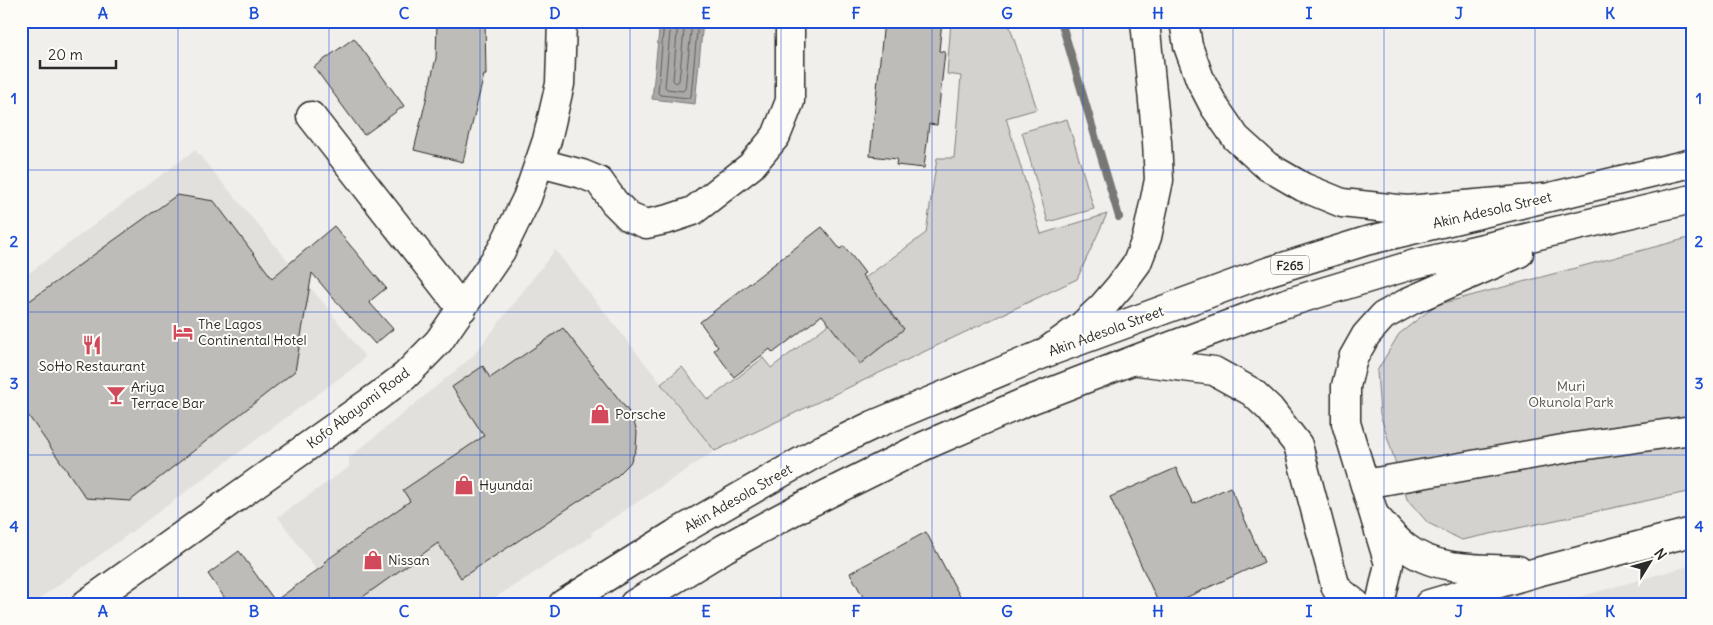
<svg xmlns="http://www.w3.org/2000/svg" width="1713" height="625" font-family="Delius,sans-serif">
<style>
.built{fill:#e1e0dc}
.green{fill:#d3d2cf;stroke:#7f7e7d}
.water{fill:#aaa9a7;stroke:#777775}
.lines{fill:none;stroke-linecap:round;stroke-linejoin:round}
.shore{stroke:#5e5d5d;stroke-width:1}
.stream{stroke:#777775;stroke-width:8}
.building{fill:#bdbcb8;stroke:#2b2b2b}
.minor-casing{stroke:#2b2b2b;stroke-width:31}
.major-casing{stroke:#2b2b2b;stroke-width:31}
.highway-casing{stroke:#2b2b2b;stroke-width:31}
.minor{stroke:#fdfcf7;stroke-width:28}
.major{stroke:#fdfcf7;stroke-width:28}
.highway{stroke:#fdfcf7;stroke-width:28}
.grid{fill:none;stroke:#1d4ed8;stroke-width:1;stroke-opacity:0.55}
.labels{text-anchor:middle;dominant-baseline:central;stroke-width:4;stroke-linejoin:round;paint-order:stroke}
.shield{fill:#fdfcf7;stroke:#6a6a68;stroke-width:1}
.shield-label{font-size:12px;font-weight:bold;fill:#2b2b2b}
.street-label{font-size:14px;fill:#2b2b2b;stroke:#fdfcf7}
.poi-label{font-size:14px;fill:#2b2b2b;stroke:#fdfcf7;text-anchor:start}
.park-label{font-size:14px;fill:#555554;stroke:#fdfcf7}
.neatline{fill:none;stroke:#1d4ed8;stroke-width:2}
.grid-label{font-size:16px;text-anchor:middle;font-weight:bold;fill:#1d4ed8}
</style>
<rect width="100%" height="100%" fill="#f0efeb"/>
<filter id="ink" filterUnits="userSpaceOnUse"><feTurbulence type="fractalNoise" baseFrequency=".02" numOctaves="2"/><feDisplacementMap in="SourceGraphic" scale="10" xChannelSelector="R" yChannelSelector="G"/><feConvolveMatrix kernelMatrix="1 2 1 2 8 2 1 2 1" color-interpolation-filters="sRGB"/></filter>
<g filter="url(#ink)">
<path class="built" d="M 195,150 L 326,306 L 365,357 L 356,366 L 92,561 L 32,604 L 21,604 L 21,279 Z
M 555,250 L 715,451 L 592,532 L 591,537 L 485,604 L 341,604 L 278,517 L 349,467 L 349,458 L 473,356 Z
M 1692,565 L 1692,604 L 1554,604 Z"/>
<path class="green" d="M 951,21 L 1008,21 L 1037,109 L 1006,118 L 1041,234 L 1107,214 L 1077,279 L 715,451 L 661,384 L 682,367 L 708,400 L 763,358 L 771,368 L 847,310 L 839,297 L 926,233 L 937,158 L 954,158 L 961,76 L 947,74 Z
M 1067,119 L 1094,209 L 1048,222 L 1022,132 Z
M 1692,237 L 1692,491 L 1462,540 L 1428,523 L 1407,499 L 1380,414 L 1377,371 L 1399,334 L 1436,305 Z"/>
<path class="water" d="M 660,21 L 703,21 L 695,104 L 652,99 Z"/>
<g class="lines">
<path class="shore" d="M 664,21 L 658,93 L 660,95 L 689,98 L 691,96 L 698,21
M 671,21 L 665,87 L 667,89 L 683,91 L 685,89 L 692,21
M 678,21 L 673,80 L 676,83 L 679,81 L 685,21"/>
<path class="stream" d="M 1061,21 L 1119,217"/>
</g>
<path class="building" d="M 437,21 L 485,21 L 486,75 L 484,75 L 463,162 L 414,150 L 436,58 Z
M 884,21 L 942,21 L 939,51 L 945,52 L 937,125 L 929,124 L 924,168 L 896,165 L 897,159 L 870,156 Z
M 354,38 L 404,106 L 364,135 L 314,67 Z
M 177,195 L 214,201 L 272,278 L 334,226 L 386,288 L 369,302 L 393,329 L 375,344 L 351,317 L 350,318 L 312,273 L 295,371 L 130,501 L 86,498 L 21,405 L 21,307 Z
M 822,227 L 840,249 L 844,246 L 865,273 L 862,275 L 904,329 L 860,364 L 822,315 L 773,353 L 770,349 L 734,377 L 714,350 L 718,347 L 700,322 Z
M 563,328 L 632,416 L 637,432 L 636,449 L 630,463 L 616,477 L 461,578 L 438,543 L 353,604 L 229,604 L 208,574 L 239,551 L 275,601 L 326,564 L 324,562 L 410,501 L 403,490 L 484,436 L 452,387 L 483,366 L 490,378 Z
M 1176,468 L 1193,504 L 1230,487 L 1264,562 L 1172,604 L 1159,604 L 1110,497 Z
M 926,532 L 964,604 L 867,604 L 850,573 Z"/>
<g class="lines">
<defs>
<path id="minor" d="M 311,116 L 462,309
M 540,163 L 582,174 L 599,181 L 614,202 L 629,217 L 646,224 L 669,219 L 693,211 L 751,166 L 776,136 L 790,101 L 790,21
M 1365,484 L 1574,447 L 1692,430
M 86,604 L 377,397 L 405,376 L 439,341 L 501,251 L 527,198 L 547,140 L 560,84 L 562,21"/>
<path id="major" d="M 1138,361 L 1214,371 L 1252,392 L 1270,409 L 1298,445 L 1336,588 L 1356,604
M 1378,519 C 1386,529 1395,539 1405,547 C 1436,572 1482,568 1518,570
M 563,604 L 675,534 L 823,449 L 873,425 L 1043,354 L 1267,272 L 1366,241 L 1692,163
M 634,604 L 725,548 L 799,508 L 924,446 L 1025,402 L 1134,360 L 1283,304 L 1415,264 L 1692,199
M 1380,604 L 1389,564 L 1346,423 L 1346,386 L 1353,358 L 1366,335 L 1383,316 L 1412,300 L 1519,253
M 1429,604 L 1537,572 L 1692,532"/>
<path id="highway" d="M 1184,21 L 1188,46 L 1200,79 L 1214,106 L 1236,138 L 1267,166 L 1303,187 L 1342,203 L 1407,210 L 1543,198
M 1043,354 L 1083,325 L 1102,307 L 1120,286 L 1137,263 L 1147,237 L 1159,180 L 1157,142 L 1145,21"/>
</defs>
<use href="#minor" class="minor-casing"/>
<use href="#major" class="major-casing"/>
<use href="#highway" class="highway-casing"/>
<use href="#minor" class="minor"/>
<use href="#major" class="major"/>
<use href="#highway" class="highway"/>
</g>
</g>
<path class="grid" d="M 178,21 L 178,604M 329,21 L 329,604M 480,21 L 480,604M 630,21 L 630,604M 781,21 L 781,604M 932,21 L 932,604M 1083,21 L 1083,604M 1233,21 L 1233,604M 1384,21 L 1384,604M 1535,21 L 1535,604M 21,170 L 1692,170M 21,312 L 1692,312M 21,455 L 1692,455"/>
<defs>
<symbol id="hotel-bare" viewBox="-9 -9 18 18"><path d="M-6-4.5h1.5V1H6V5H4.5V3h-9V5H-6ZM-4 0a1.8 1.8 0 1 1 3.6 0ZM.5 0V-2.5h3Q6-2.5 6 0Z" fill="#d1495b" stroke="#fdfcf7" stroke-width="2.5" paint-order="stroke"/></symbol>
<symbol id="restaurant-bare" viewBox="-9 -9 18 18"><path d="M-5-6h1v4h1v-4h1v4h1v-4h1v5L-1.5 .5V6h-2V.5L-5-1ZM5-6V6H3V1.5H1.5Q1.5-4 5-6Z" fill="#d1495b" stroke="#fdfcf7" stroke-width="2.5" paint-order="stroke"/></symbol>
<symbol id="bar-bare" viewBox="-9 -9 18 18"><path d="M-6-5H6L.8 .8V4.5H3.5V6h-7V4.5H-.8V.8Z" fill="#d1495b" stroke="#fdfcf7" stroke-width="2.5" paint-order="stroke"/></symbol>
<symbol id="shop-bare" viewBox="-9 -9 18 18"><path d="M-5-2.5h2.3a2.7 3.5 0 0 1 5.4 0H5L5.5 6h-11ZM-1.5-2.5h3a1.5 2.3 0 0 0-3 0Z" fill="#d1495b" stroke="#fdfcf7" stroke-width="2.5" paint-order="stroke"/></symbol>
</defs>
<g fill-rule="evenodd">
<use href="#hotel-bare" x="169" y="318" width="28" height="28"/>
<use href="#restaurant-bare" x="78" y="331" width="28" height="28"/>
<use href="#bar-bare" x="102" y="381" width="28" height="28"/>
<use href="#shop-bare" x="586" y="400" width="28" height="28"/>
<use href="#shop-bare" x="450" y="471" width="28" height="28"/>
<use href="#shop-bare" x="359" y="546" width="28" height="28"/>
</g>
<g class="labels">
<rect class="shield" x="1271" y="255.5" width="38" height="19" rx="4"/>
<g class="shield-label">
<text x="1290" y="265">F265</text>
</g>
<g class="street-label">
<text transform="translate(1492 210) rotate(-13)">Akin Adesola Street</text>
<text transform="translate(1106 331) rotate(-20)">Akin Adesola Street</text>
<text transform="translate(358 408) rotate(-37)">Kofo Abayomi Road</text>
<text transform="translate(738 498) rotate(-30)">Akin Adesola Street</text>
</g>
<g class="poi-label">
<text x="198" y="324">The Lagos<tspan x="198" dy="16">Continental Hotel</tspan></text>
<text x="92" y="366" text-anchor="middle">SoHo Restaurant</text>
<text x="131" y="387">Ariya<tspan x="131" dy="16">Terrace Bar</tspan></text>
<text x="615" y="414">Porsche</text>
<text x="479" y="485">Hyundai</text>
<text x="388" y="560">Nissan</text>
</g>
<g class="park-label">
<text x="1571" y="386">Muri<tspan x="1571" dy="16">Okunola Park</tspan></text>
</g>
</g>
<rect width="1713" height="625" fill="none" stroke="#fdfcf7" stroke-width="55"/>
<g transform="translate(1650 562) rotate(53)" stroke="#fdfcf7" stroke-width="4" paint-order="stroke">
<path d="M0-4L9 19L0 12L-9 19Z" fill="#2b2b2b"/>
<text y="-8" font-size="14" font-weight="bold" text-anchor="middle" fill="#2b2b2b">N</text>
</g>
<path d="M40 60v8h76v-8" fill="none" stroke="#2b2b2b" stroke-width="2.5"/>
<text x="48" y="60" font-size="15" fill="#2b2b2b" stroke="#fdfcf7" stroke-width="4" paint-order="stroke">20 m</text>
<rect x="28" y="28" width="1658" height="570" class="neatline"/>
<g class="grid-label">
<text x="103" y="19">A</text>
<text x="254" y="19">B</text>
<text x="404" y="19">C</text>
<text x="555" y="19">D</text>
<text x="706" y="19">E</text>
<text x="856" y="19">F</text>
<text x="1007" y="19">G</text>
<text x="1158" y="19">H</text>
<text x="1309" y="19">I</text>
<text x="1459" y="19">J</text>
<text x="1610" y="19">K</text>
<text x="14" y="104">1</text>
<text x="1699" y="104">1</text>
<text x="14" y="247">2</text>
<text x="1699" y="247">2</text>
<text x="14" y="389">3</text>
<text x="1699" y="389">3</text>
<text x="14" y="532">4</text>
<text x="1699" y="532">4</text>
<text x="103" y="617">A</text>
<text x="254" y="617">B</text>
<text x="404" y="617">C</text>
<text x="555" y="617">D</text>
<text x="706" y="617">E</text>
<text x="856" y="617">F</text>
<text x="1007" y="617">G</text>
<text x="1158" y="617">H</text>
<text x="1309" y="617">I</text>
<text x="1459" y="617">J</text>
<text x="1610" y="617">K</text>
</g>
</svg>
